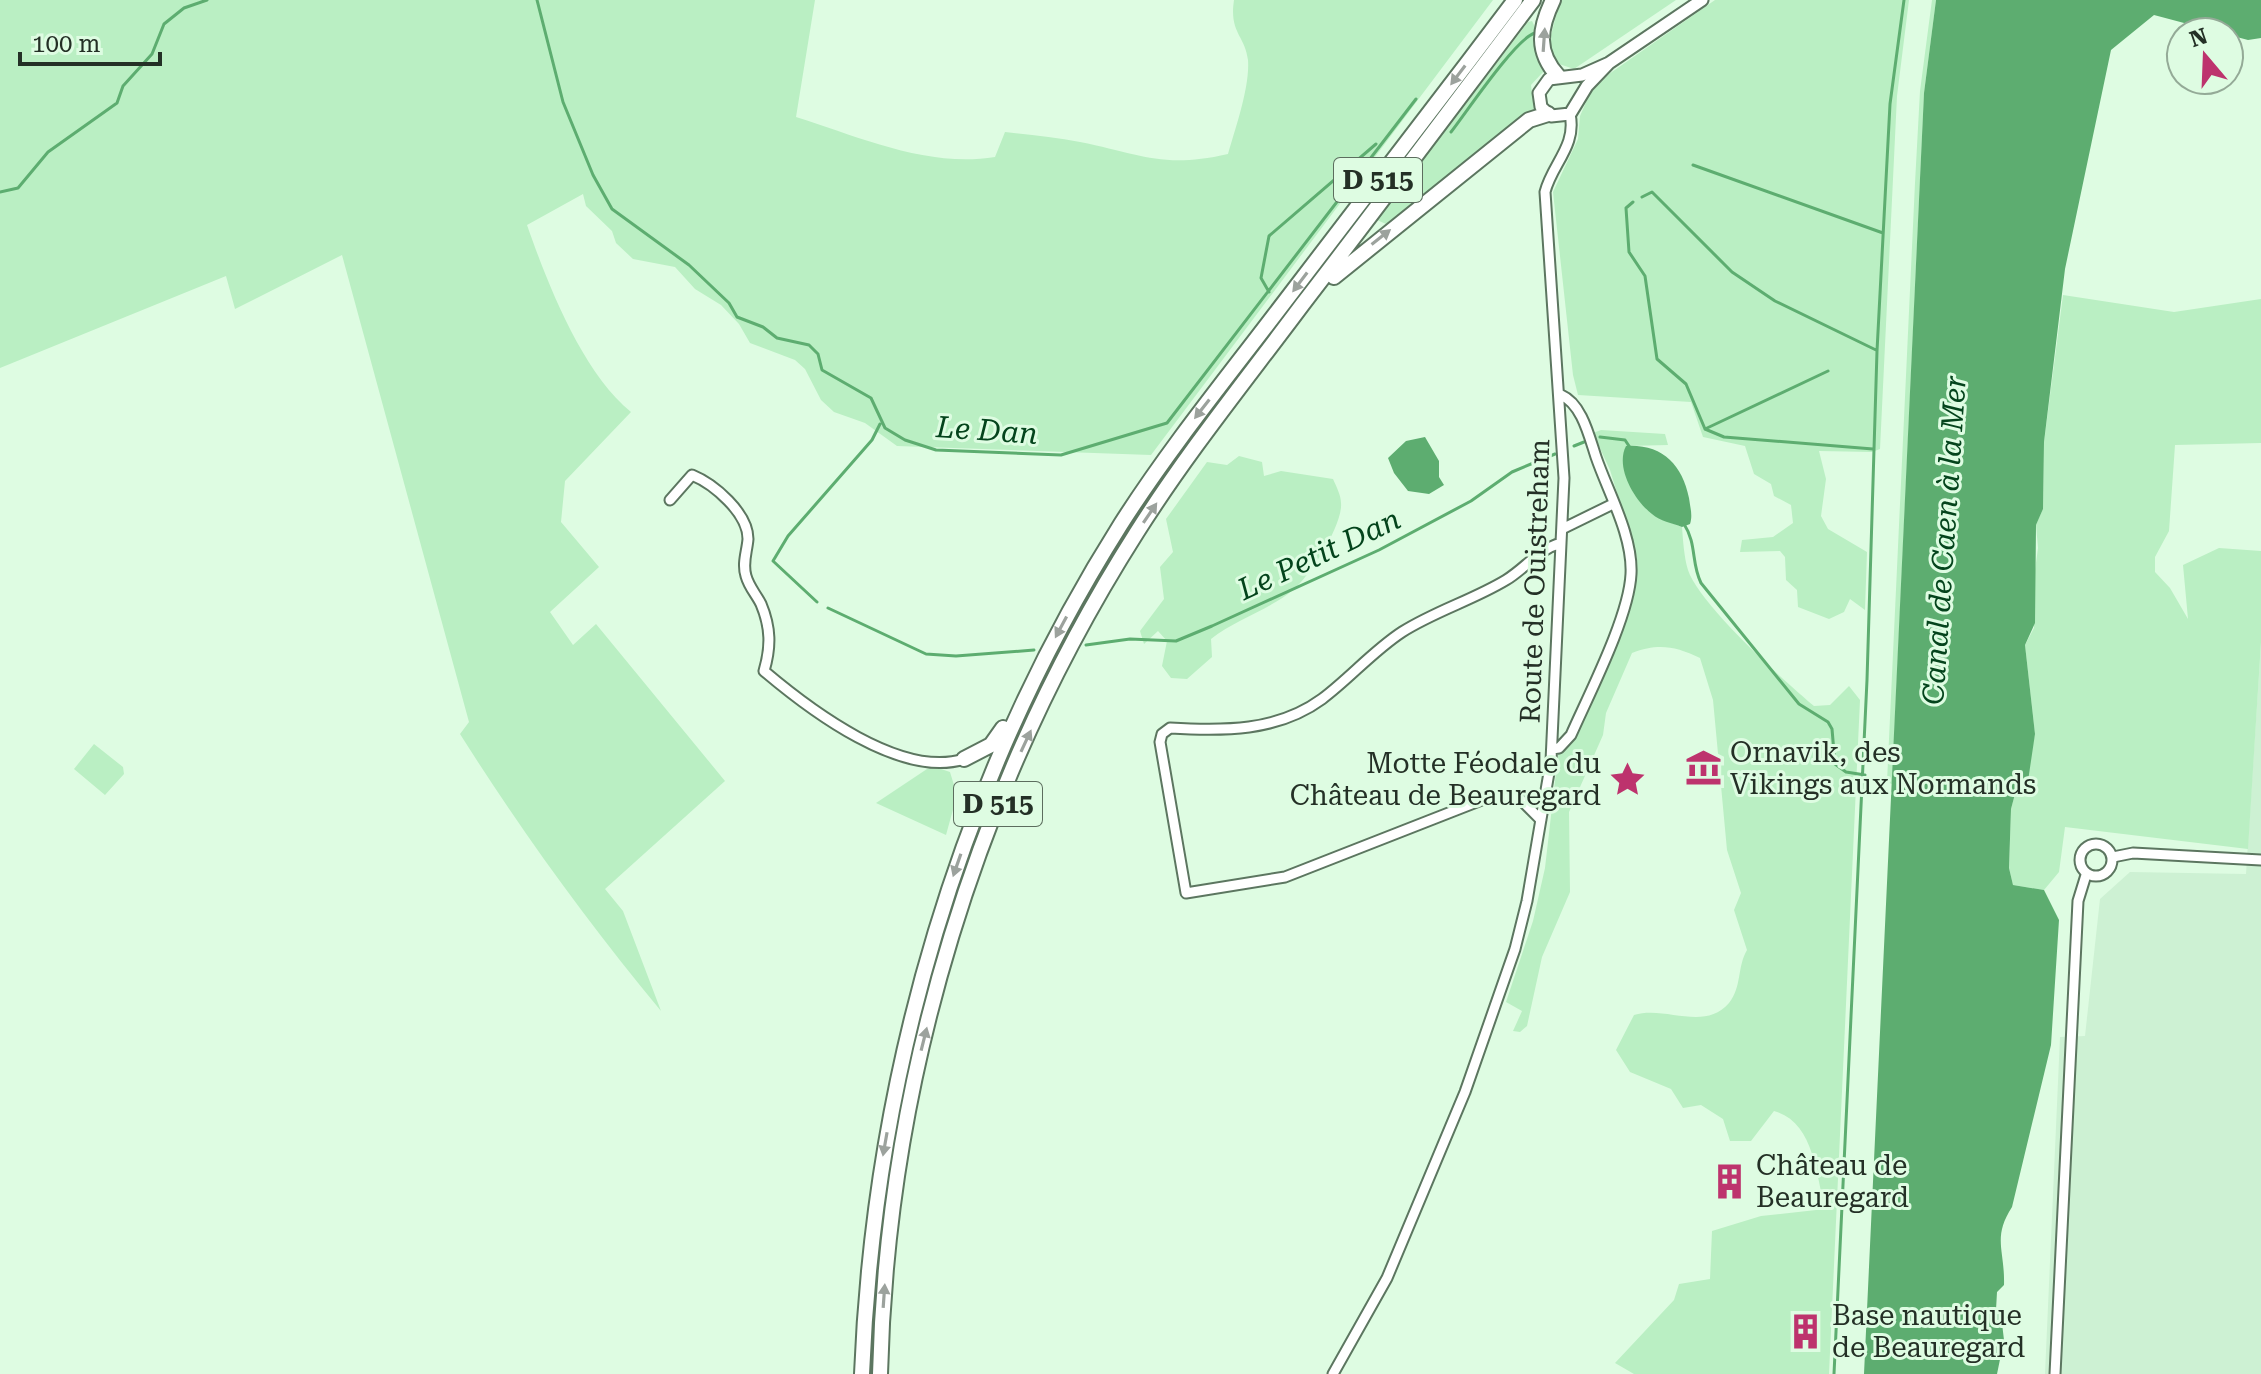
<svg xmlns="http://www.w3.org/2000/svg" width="2261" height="1374" font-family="'Roboto Serif',serif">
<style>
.built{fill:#cdf1d3}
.green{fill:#baefc3}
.water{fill:#5dad70}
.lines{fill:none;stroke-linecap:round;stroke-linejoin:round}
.stream{stroke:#5dad70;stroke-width:3}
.minor-casing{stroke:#5c7660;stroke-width:13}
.tertiary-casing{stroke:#5c7660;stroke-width:15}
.trunk-casing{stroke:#5c7660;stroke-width:18}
.minor{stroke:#fff;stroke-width:9}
.tertiary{stroke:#fff;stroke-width:11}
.trunk{stroke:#fff;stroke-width:14}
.oneway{fill:#9ca29d}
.labels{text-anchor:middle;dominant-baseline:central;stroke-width:6;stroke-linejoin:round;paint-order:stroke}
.shield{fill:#defce2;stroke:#5c6d5e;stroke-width:2}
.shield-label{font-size:26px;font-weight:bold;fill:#243026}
.street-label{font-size:28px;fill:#243026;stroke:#defce2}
.poi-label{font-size:28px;fill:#243026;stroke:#defce2;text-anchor:start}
.water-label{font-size:30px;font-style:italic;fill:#04441c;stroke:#defce2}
</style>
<rect width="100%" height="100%" fill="#defce2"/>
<path class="built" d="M 2261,642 L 2261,1374 L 2045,1374 L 2060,1037 L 2085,1036 L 2100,899 L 2130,872 L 2246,874 Z"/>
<path class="green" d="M 0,0 L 815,0 L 796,117 C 860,137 927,168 995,157 L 1005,132 C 1030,135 1056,137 1080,142 C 1141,154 1162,169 1228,154 C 1235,129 1250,87 1248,60 C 1245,35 1229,33 1234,0 L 1493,0 L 1151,455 L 897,446 L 865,423 L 834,412 L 821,400 L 805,369 L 795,360 L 750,343 L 739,324 L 721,305 L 695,289 L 675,267 L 633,259 L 616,243 L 612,231 L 586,206 L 583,194 L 527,225 C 548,285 582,372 631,412 L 565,481 L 561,522 L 599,567 L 550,612 L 573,645 L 596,624 L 725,781 L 605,889 L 623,911 L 661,1011 C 587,922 522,832 460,734 L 469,722 L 342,255 L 235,309 L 226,276 L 0,368 Z
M 1560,0 L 1676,0 L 1574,69 L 1556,63 L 1548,47 Z
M 1715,0 L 1909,0 L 1897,96 L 1880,449 L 1872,452 L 1819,451 L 1826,479 L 1821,516 L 1828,529 L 1867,552 L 1865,610 L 1850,599 L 1844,612 L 1829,619 L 1798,607 L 1797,590 L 1786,580 L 1785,557 L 1780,551 L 1740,552 L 1742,540 L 1773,537 L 1793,523 L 1791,505 L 1774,496 L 1771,484 L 1754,474 L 1745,446 L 1703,437 L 1691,402 L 1578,395 L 1573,375 L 1553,192 L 1578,139 L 1580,116 L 1590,93 L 1609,74 Z
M 1932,0 L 1936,0 L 1924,93 L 1892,784 L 1887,782 L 1915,183 L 1920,91 Z
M 1532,21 C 1541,37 1533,52 1544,71 L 1531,85 L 1534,110 L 1386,224 L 1377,220 L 1528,22 Z
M 2063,295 L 2174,312 L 2261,299 L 2261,443 L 2175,445 L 2169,531 L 2155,557 L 2155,572 L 2170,588 L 2188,619 L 2183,565 L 2219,548 L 2261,551 L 2261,642 L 2248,849 L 2065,827 L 2059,872 L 2044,890 L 2013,885 L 2009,868 L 2011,809 L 2015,794 L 2024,786 L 2035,734 L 2025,645 L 2034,628 L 2033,585 L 2038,548 L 2036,525 L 2043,509 L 2044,442 Z
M 1601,430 L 1665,434 L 1668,445 L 1626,446 C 1620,490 1643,513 1682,527 C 1683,540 1684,557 1688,570 C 1699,604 1784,681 1814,706 L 1830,705 L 1849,686 L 1860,700 L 1829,1374 L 1634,1374 L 1615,1363 L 1674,1300 L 1679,1284 L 1710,1279 L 1712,1231 L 1761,1216 L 1825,1209 C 1816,1174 1814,1122 1774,1111 L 1751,1141 L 1730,1141 L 1723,1119 L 1701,1105 L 1683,1108 L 1671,1089 L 1630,1072 L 1616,1050 L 1634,1015 C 1665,1005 1704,1032 1729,1003 C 1742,987 1737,967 1747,950 L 1734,910 L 1741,893 L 1727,850 L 1713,700 L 1700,658 C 1675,646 1658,643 1632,653 L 1606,713 L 1603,735 L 1569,812 L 1570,892 L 1542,957 L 1527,1026 L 1520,1032 L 1513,1031 L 1522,1011 L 1506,1002 L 1533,921 L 1545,868 L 1558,755 L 1574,739 L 1597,691 L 1634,596 L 1637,558 L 1610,470 L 1593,433 Z
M 1239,456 L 1262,462 L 1264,476 L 1281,471 L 1333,479 C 1336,486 1341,495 1341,503 C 1343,525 1310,576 1293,590 C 1269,610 1236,619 1211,639 L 1212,657 L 1187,679 L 1171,678 L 1162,666 L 1167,641 L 1158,631 L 1144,644 L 1140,631 L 1164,599 L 1160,567 L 1173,552 L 1166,519 L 1207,462 L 1227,465 Z
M 94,744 L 123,767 L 124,774 L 105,795 L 74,769 Z
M 935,767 L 950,772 L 957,795 L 946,835 L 876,803 L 927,769 Z"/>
<path class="water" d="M 1936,0 L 2261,0 L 2261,38 L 2248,40 L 2154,15 L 2111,50 L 2065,269 L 2044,442 L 2043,509 L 2036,525 L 2035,623 L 2025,645 L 2035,734 L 2028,781 L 2015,794 L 2011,809 L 2009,868 L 2013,885 L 2044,890 L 2059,920 L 2051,1045 L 2012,1207 C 1992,1238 2005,1250 2004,1285 L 1997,1292 L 1996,1310 L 2001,1315 L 2004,1340 L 1997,1374 L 1864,1374 L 1924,93 Z
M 1425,437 L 1439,461 L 1439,477 L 1444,485 L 1429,494 L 1408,491 L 1394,473 L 1388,458 L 1406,441 Z
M 1626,446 C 1662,444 1682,464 1689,498 C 1690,507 1693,515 1690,524 L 1682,527 C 1672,523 1660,521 1652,514 C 1634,500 1615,467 1626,446 Z"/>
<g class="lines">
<path class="stream" d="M 537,0 L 563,102 L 593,175 L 612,209 L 689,265 L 729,303 L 737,317 L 763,327 L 777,338 L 809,345 L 818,354 L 822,370 L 871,398 L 885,428 L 905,440 L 936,450 L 1061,455 L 1167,423 L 1416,99
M 1451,132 C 1466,113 1516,38 1535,33
M 1693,165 L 1883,233
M 0,192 L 18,188 L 48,152 L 117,103 L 123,86 L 152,54 L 164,24 L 184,8 L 207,0
M 1642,197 L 1652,192 L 1732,272 L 1775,301 L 1876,350
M 1633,202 L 1626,208 L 1629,252 L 1645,276 L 1657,359 L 1686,384 L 1705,429 L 1724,437 L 1873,449
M 1269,292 L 1261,278 L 1269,236 L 1376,144
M 1705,429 L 1828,371
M 1600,437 L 1625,440 L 1631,449
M 1574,446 L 1584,442
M 1684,524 C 1697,544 1691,563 1701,583 L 1799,704 L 1828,722 L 1832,729 L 1835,764 L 1846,772 L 1865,775
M 817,602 L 773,561 L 788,536 L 872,440 L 880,424
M 828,608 L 926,654 L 956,656 L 1034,650
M 1086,645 L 1130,639 L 1176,641 L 1212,626 L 1379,550 L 1471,501 L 1512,472 L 1555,454
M 1834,1374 L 1867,680 L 1877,351 L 1890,104 L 1904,0"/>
<defs>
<path id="minor" d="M 670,500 L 692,475 C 714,484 748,513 748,539 C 747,552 742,563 746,576 C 749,587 756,594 761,604 C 771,628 771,647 764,671 C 810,710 901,779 964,759
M 1562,529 L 1613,504
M 1552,749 L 1559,748 L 1571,735 C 1589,694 1629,617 1631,574 C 1633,536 1608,492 1596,457 C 1589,436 1582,404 1561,395
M 1541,820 L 1520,799 L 1492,796 L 1285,877 L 1186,893 L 1160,742 L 1162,734 L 1170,728 C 1223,731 1277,732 1322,699 C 1350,678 1373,651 1402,632 C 1435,611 1473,600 1506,580 C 1526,568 1537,550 1561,543
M2080 860a16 16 0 1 1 32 0a16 16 0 1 1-32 0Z
M 2113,857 L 2133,853 L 2261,860
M 1333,1374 L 1387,1278 L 1465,1092 L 1515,949 L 1527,901 L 1551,761 L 1564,478 L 1545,192 C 1552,164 1577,146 1570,114
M 2055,1374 L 2078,901 L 2086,875"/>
<path id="tertiary" d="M 1609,63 L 1587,86 L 1570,114 L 1551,116 L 1541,107 L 1539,93 L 1549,79 L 1582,75 L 1609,63 L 1702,0"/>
<path id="trunk" d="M 1553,0 C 1539,29 1536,52 1558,76
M 1334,277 L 1529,120 L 1548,114
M 964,759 L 991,745 L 1003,728
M 862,1374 C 874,1074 960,779 1121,524 C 1167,452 1221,385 1273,317 C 1354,211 1435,106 1515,0
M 880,1374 C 887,1078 978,782 1137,532 C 1187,453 1246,380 1302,305 C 1380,204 1456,102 1533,0"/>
</defs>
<use href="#minor" class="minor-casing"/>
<use href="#tertiary" class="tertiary-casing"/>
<use href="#trunk" class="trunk-casing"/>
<use href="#minor" class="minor"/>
<use href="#tertiary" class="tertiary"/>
<use href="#trunk" class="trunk"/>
</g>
<defs><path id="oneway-solid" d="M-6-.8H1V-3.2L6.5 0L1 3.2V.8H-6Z" transform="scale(2)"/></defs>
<g class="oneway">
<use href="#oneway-solid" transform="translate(1544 40) rotate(-86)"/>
<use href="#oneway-solid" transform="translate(1458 75) rotate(127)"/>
<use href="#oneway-solid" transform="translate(1381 237) rotate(-38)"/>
<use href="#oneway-solid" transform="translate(1300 282) rotate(127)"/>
<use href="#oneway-solid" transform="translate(1202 409) rotate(128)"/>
<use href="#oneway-solid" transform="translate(1150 513) rotate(-56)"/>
<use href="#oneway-solid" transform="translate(1061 627) rotate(118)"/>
<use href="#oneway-solid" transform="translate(1026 741) rotate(-65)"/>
<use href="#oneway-solid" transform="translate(957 865) rotate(109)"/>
<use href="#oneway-solid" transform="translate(924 1039) rotate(-76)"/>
<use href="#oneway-solid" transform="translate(885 1144) rotate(100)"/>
<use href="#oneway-solid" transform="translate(884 1296) rotate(-86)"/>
</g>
<defs>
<symbol id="museum-bare" viewBox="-9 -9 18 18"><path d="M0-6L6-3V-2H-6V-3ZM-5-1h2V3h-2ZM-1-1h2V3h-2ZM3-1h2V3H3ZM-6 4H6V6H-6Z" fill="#bd336d" stroke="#defce2" stroke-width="2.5" paint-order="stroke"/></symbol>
<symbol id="sight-bare" viewBox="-9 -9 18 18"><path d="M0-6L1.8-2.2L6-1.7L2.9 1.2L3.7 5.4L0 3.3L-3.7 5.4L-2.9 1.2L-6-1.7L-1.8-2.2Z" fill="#bd336d" stroke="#defce2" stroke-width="2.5" paint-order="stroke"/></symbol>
<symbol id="building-bare" viewBox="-9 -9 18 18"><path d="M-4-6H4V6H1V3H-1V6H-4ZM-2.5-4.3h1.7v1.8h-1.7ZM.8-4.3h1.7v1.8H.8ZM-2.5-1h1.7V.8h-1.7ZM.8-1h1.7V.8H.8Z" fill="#bd336d" stroke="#defce2" stroke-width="2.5" paint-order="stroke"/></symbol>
</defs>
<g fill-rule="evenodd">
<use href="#museum-bare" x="1678" y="742" width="51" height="51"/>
<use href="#sight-bare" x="1602" y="754" width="51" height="51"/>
<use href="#building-bare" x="1704" y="1156" width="51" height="51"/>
<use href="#building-bare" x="1780" y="1306" width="51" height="51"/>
</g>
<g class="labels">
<g class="shield">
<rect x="1334" y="158" width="88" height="44" rx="6"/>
<rect x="954" y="782" width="88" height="44" rx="6"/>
</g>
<g class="shield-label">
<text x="1378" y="180">D 515</text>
<text x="998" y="804">D 515</text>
</g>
<g class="street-label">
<text transform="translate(1535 581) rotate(-88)">Route de Ouistreham</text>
</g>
<g class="poi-label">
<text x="1730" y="752">Ornavik, des<tspan x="1730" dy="32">Vikings aux Normands</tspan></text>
<text x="1601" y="763" text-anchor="end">Motte Féodale du<tspan x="1601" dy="32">Château de Beauregard</tspan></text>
<text x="1756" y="1165">Château de<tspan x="1756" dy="32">Beauregard</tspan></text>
<text x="1832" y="1315">Base nautique<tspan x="1832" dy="32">de Beauregard</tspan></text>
</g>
<g class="water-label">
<text transform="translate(987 430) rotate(4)">Le Dan</text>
<text transform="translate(1944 540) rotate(-86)">Canal de Caen à la Mer</text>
<text transform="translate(1319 554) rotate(-25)">Le Petit Dan</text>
</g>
</g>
<g transform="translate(2205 56) rotate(341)"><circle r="38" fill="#defce2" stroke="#94aa97" stroke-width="2"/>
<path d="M0-6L14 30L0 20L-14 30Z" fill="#bd336d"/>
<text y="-12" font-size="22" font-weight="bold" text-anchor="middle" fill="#243026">N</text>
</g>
<path d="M20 52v12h140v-12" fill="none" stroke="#243026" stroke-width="4"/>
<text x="32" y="52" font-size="24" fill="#243026" stroke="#defce2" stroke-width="6" paint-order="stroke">100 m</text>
</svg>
